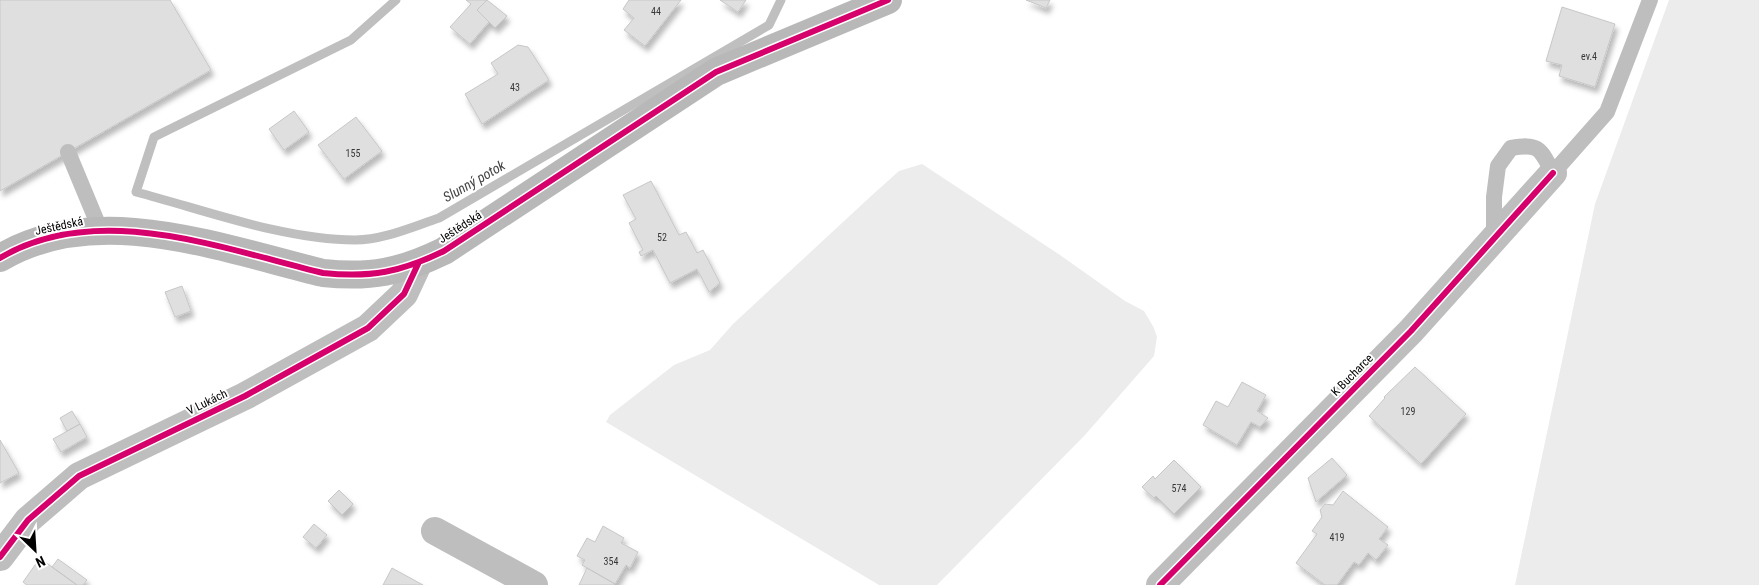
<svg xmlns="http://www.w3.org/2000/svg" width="1759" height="585" font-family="'Roboto Condensed',sans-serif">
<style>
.green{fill:#ececec}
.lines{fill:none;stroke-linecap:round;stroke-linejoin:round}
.stream{stroke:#bfbfbf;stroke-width:9}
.building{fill:#dfdfdf;stroke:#c7c7c7;filter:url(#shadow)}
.lane{stroke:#bebebe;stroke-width:16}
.street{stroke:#bebebe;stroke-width:28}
.secondary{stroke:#b8b8b8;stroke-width:28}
.cycleway-casing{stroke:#fff;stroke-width:9}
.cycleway{stroke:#d6006c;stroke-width:6}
.labels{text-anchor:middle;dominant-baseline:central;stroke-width:4;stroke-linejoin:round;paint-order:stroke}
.number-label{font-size:10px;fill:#383838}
.street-label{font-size:12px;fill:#000;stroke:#fff}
.water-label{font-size:14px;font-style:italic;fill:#444;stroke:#fff}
</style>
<defs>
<filter id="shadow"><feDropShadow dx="3" dy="5.5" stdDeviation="2.5" flood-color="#0004"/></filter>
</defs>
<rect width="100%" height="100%" fill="#fff"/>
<path class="green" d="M 1669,0 L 1759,0 L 1759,585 L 1515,585 L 1595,204 Z
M 922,164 L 1060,255 L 1125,301 L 1144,311 L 1154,328 L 1157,337 L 1154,356 L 1085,435 L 937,585 L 879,585 L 606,422 L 610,415 L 674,365 L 710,350 L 733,324 L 870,197 L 899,171 Z"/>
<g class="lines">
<path class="stream" d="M 396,0 L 351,40 L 154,137 L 136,192 C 205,210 284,240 355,240 C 383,240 412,227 439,218 L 769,25 L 781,0"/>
</g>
<path class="building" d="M 0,0 L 170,0 L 211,70 L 0,191 Z
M 466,0 L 487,0 L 477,10 L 489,22 L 470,44 L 450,27 L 471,4 Z
M 487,0 L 507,16 L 495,28 L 477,10 Z
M 629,0 L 681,0 L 645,46 L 624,30 L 634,18 L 623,9 Z
M 720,0 L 746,0 L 738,12 Z
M 1026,0 L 1050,0 L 1046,8 Z
M 1562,7 L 1615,24 L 1595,87 L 1559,76 L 1562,65 L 1546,61 Z
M 518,45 L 528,47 L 549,80 L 482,124 L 465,94 L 498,74 L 491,63 Z
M 294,111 L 309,132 L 284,150 L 269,129 Z
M 356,117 L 382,151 L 344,179 L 318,145 Z
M 651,181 L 679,235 L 686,232 L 697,253 L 703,250 L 720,283 L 709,292 L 697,269 L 670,283 L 653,250 L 641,256 L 639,252 L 643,250 L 629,223 L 636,219 L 623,195 Z
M 182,286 L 191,311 L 175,317 L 165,292 Z
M 1415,367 L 1466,414 L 1421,464 L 1369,416 L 1385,398 L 1384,397 Z
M 1242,382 L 1266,395 L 1257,411 L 1268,418 L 1260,427 L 1251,422 L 1237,445 L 1203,425 L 1216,401 L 1228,407 Z
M 72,411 L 80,424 L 67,431 L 60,418 Z
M 80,424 L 87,437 L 61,452 L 53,439 Z
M 0,440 L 19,473 L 0,483 Z
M 1332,458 L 1347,475 L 1316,502 L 1308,478 Z
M 1174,460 L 1201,487 L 1174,514 L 1156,496 L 1154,498 L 1142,487 L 1153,476 L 1155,479 Z
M 339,490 L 353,504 L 342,515 L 328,501 Z
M 1343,491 L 1388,527 L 1379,539 L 1388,545 L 1376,560 L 1368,553 L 1359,565 L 1354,562 L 1337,585 L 1325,585 L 1296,563 L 1317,534 L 1312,531 L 1322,517 L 1320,510 L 1325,504 L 1333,505 Z
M 314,524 L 327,535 L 316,548 L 303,537 Z
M 603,526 L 624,538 L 621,543 L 638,552 L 630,568 L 626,565 L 615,584 L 582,565 L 585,560 L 577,556 L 587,538 L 595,542 Z
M 40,558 L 52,567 L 77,585 L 27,585 L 23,582 Z
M 58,559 L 87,580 L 83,585 L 77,585 L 52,567 Z
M 392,568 L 423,585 L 383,585 Z
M 587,568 L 615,584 L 614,585 L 579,585 Z"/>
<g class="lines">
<path class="lane" d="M 68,152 L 100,229
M 1494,239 L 1494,197 L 1498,166 L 1511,148 C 1540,143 1540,149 1553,173 L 1607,112 L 1650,0"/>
<path class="street" d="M 435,531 L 534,585
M 0,557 L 28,520 L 79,476 L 245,396 L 368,328 L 404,294 L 418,264
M 1160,585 L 1411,331 L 1553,173"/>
<path class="secondary" d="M 0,258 C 97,200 223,249 323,273 C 371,278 401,272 444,251 L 716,72 L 888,0"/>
<defs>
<path id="cycleway" d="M 0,258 C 97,200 223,249 323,273 C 371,278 401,272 444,251 L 716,72 L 888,0
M 0,557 L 28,520 L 79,476 L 245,396 L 368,328 L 404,294 L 418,264
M 1160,585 L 1411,331 L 1553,173"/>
</defs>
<use href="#cycleway" class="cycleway-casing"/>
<use href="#cycleway" class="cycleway"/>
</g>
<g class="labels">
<g class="number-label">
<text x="656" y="11">44</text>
<text x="1589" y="56">ev.4</text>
<text x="515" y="87">43</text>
<text x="353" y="153">155</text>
<text x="662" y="237">52</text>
<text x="1408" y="411">129</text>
<text x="1179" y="488">574</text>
<text x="1337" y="537">419</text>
<text x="611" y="561">354</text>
</g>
<g class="street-label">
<text transform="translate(59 226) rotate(-12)">Ještědská</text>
<text transform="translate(460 227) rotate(-33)">Ještědská</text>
<text transform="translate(1352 375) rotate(-45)">K Bucharce</text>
<text transform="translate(207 402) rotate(-26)">V Lukách</text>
</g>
<g class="water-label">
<text transform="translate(474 181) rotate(-30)">Slunný potok</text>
</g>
</g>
<g transform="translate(35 550) rotate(155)" stroke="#ffffff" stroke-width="4" paint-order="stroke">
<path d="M0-4L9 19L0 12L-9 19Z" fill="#000000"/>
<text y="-8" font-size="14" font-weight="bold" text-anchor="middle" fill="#000000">N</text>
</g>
</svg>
